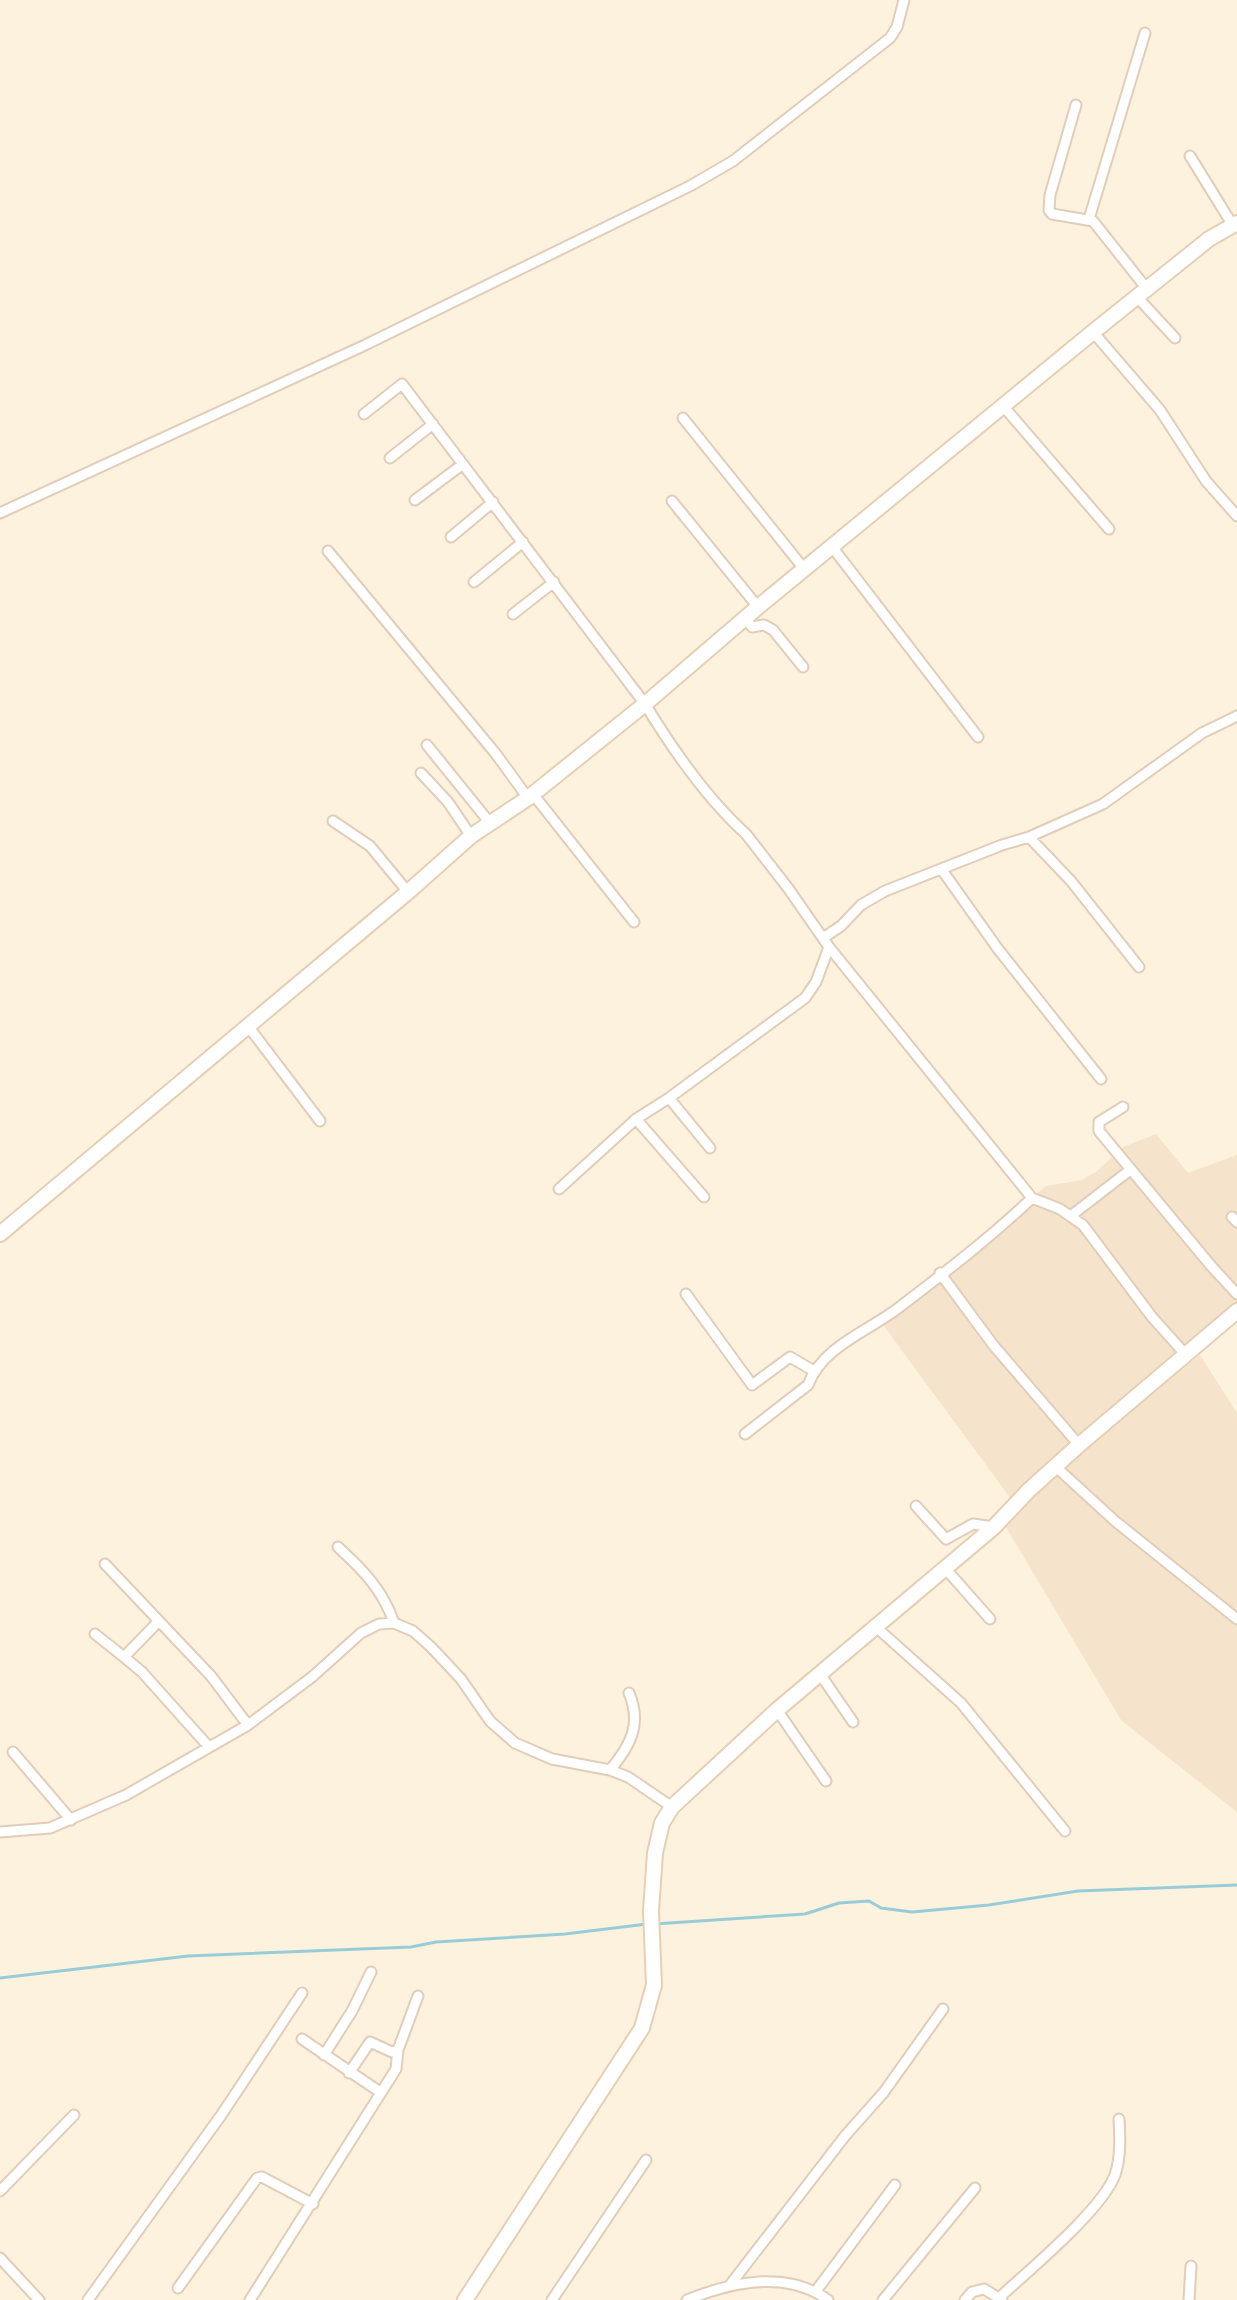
<svg xmlns="http://www.w3.org/2000/svg" width="1237" height="2300" font-family="'DejaVu Sans',sans-serif">
<style>
.residential{fill:#f5e3cc}
.lines{fill:none;stroke-linecap:round;stroke-linejoin:round}
.stream{stroke:#98ccd8;stroke-width:3}
.street-casing{stroke:#e1cdba;stroke-width:13}
.secondary-casing{stroke:#e6cfb7;stroke-width:18}
.street{stroke:#fff;stroke-width:9}
.secondary{stroke:#fff;stroke-width:14}
</style>
<rect width="100%" height="100%" fill="#fdf2dd"/>
<path class="residential" d="M 1156,1134 L 1188,1173 L 1237,1155 L 1237,1319 L 1093,1440 L 1200,1355 L 1237,1413 L 1237,1812 L 1121,1720 L 1004,1524 L 1014,1503 L 881,1322 L 1046,1186 L 1082,1180 L 1097,1171 L 1123,1147 Z"/>
<g class="lines">
<path class="stream" d="M 654,1924 L 805,1914 L 839,1903 L 869,1901 L 881,1908 L 912,1912 L 989,1905 L 1078,1891 L 1237,1885
M 0,1978 L 188,1956 L 411,1947 L 436,1942 L 565,1934 L 647,1924"/>
<defs>
<path id="street" d="M 1076,105 L 1050,195 L 1049,210 L 1052,214 L 1093,221 L 1147,289
M 1190,156 L 1232,224
M 1089,219 L 1145,33
M 1137,297 L 1175,338
M 1093,332 L 1160,410 L 1206,481 L 1237,516
M 1004,407 L 1109,529
M 364,414 L 402,384 L 645,704 C 673,750 706,798 746,834 L 788,888 L 829,947 L 1032,1198 L 1060,1209 L 1083,1225 L 1152,1317 L 1186,1355
M 683,418 L 805,570
M 390,458 L 433,424
M 415,500 L 463,464
M 672,501 L 758,607
M 0,513 L 363,346 L 690,186 L 733,161 L 890,38 L 897,27 L 904,0
M 451,537 L 493,502
M 833,548 L 978,737
M 328,551 L 496,754 L 528,798
M 474,582 L 523,542
M 513,614 L 554,582
M 746,618 L 752,627 L 764,625 L 773,630 L 803,667
M 427,745 L 490,823
M 421,773 L 448,802 L 471,836
M 533,794 L 634,922
M 333,821 L 370,846 L 408,892
M 1029,837 L 1071,881 L 1139,967
M 942,870 L 998,949 L 1101,1079
M 823,938 L 841,926 L 861,905 L 885,891 L 1002,845 L 1029,837 L 1103,804 L 1202,733 L 1237,716
M 248,1026 L 320,1121
M 669,1098 L 710,1148
M 1123,1107 L 1099,1122 L 1099,1131 L 1212,1267 L 1237,1294
M 636,1119 L 704,1197
M 559,1189 L 636,1119 L 669,1098 L 805,998 L 816,982 L 829,947
M 1072,1215 L 1130,1170
M 1232,1217 L 1237,1222
M 940,1273 L 994,1346 L 1079,1445
M 686,1294 L 752,1385 L 790,1357 L 814,1371
M 745,1434 L 808,1385 C 822,1347 868,1331 897,1309 C 943,1274 990,1238 1032,1198
M 1056,1467 L 1115,1521 L 1237,1619
M 916,1506 L 946,1539 L 973,1524 L 994,1527
M 338,1547 C 363,1570 383,1590 394,1623
M 105,1564 L 211,1676 L 248,1725
M 944,1567 L 990,1619
M 876,1627 L 961,1703 L 1065,1831
M 95,1634 L 124,1657 L 158,1622
M 124,1657 L 142,1672 L 209,1747
M 820,1674 L 853,1722
M 777,1710 L 826,1781
M 13,1752 L 71,1820
M 610,1770 C 631,1745 642,1724 629,1693
M 0,1832 L 50,1828 L 126,1795 L 248,1725 L 312,1677 L 361,1633 L 379,1624 L 394,1623 L 413,1631 L 431,1647 L 461,1679 L 490,1721 L 515,1743 L 552,1759 L 610,1770 L 628,1777 L 672,1807
M 302,2039 L 380,2092
M 324,2055 L 352,2011 L 371,1972
M 349,2073 L 370,2042 L 392,2052 L 398,2050 L 418,1996
M 0,2191 L 74,2115
M 0,2258 L 39,2300
M 730,2285 L 845,2136 L 884,2092 L 943,2009
M 178,2288 L 257,2178 L 262,2177 L 313,2204
M 816,2291 L 895,2185
M 999,2298 C 1029,2270 1101,2211 1115,2175 C 1121,2157 1120,2137 1119,2119
M 88,2300 L 222,2114 L 302,1993
M 250,2300 L 396,2069 L 398,2050
M 552,2300 L 646,2160
M 687,2300 C 731,2282 787,2270 828,2300
M 883,2300 L 975,2188
M 965,2300 L 972,2292 L 984,2289 L 1002,2300
M 1189,2300 L 1191,2266"/>
<path id="secondary" d="M 0,1234 L 408,892 L 471,836 L 528,798 L 645,704 L 758,607 L 1093,332 L 1209,239 L 1237,223
M 465,2300 L 642,2028 L 654,1985 L 651,1911 L 655,1853 L 662,1823 L 672,1807 L 777,1710 L 994,1527 L 1029,1490 L 1079,1445 L 1237,1311"/>
</defs>
<use href="#street" class="street-casing"/>
<use href="#secondary" class="secondary-casing"/>
<use href="#street" class="street"/>
<use href="#secondary" class="secondary"/>
</g>
</svg>
